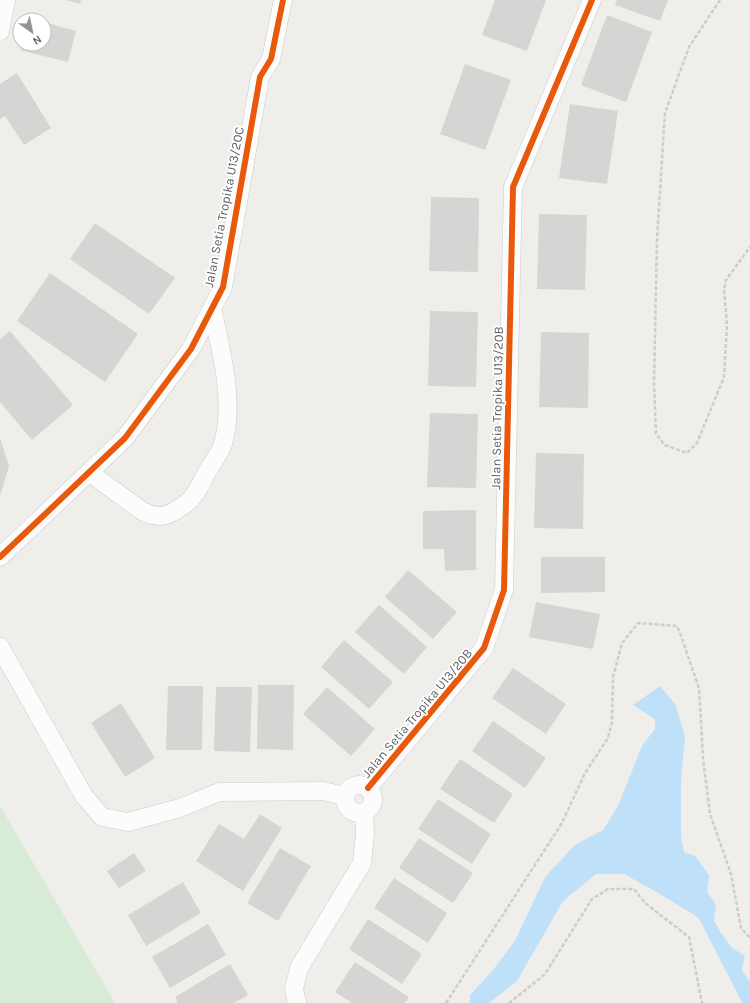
<svg xmlns="http://www.w3.org/2000/svg" width="750" height="1003" font-family="Karla,sans-serif">
<style>
.green{fill:#d8ebd6}
.water{fill:#bfe0f9}
.building{fill:#d6d5d3}
.lines{fill:none;stroke-linecap:round;stroke-linejoin:round}
.minor-casing{stroke:#cbcccc;stroke-width:19}
.path{stroke:#cacfcc;stroke-width:2.5;stroke-dasharray:4 2;stroke-linecap:butt}
.minor{stroke:#fdfcfc;stroke-width:18}
.cycleway-casing{stroke:#fff;stroke-width:8}
.cycleway{stroke:#e8590c;stroke-width:6}
.labels{text-anchor:middle;dominant-baseline:central;stroke-width:3.5;stroke-linejoin:round;paint-order:stroke}
.street-label{font-size:13px;fill:#5f6368;stroke:#fff}
</style>
<rect width="100%" height="100%" fill="#efeeea"/>
<path class="green" d="M 0,806 L 115,1003 L 0,1003 Z"/>
<path class="water" d="M 660,686 L 675,704 L 685,736 L 681,781 L 681,838 L 684,852 L 695,856 L 709,875 L 707,891 L 716,905 L 714,920 L 721,933 L 732,948 L 745,956 L 742,970 L 750,982 L 750,1003 L 743,1003 L 739,997 L 699,918 L 660,894 L 624,874 L 596,874 L 563,901 L 517,981 L 489,1003 L 470,1003 L 470,995 L 493,970 L 515,941 L 545,877 L 575,845 L 603,830 L 618,806 L 642,746 L 655,729 L 655,719 L 633,705 Z"/>
<path class="building" d="M 66,0 L 81,0 L 80,4 Z
M 495,0 L 546,0 L 527,51 L 482,35 Z
M 617,0 L 668,0 L 660,21 L 615,5 Z
M 607,15 L 652,32 L 626,102 L 581,85 Z
M 44,22 L 76,31 L 68,62 L 20,50 L 22,44 L 44,44 Z
M 465,64 L 511,80 L 485,150 L 440,134 Z
M 17,73 L 51,128 L 24,145 L 5,116 L 0,119 L 0,84 Z
M 570,104 L 618,111 L 607,184 L 559,178 Z
M 431,197 L 479,198 L 478,272 L 429,271 Z
M 539,214 L 587,215 L 585,290 L 537,289 Z
M 95,223 L 175,278 L 149,314 L 70,259 Z
M 50,273 L 138,334 L 105,382 L 17,321 Z
M 430,311 L 478,312 L 476,387 L 428,386 Z
M 10,331 L 73,405 L 32,440 L 0,402 L 0,339 Z
M 541,332 L 589,333 L 588,408 L 539,407 Z
M 430,413 L 478,414 L 476,488 L 427,487 Z
M 0,438 L 9,466 L 0,496 Z
M 536,453 L 584,454 L 583,529 L 534,528 Z
M 476,510 L 476,570 L 445,571 L 444,549 L 423,549 L 423,511 Z
M 541,557 L 605,557 L 605,592 L 541,593 Z
M 408,570 L 457,612 L 433,639 L 385,597 Z
M 536,602 L 600,614 L 593,649 L 529,637 Z
M 379,605 L 427,647 L 404,674 L 355,632 Z
M 344,640 L 393,682 L 369,709 L 321,667 Z
M 513,668 L 566,704 L 546,734 L 492,698 Z
M 258,685 L 294,685 L 293,750 L 257,749 Z
M 168,686 L 203,686 L 202,750 L 166,750 Z
M 216,687 L 252,687 L 250,752 L 214,751 Z
M 327,687 L 375,729 L 351,756 L 303,714 Z
M 121,703 L 155,758 L 125,777 L 91,723 Z
M 493,721 L 546,758 L 525,788 L 472,751 Z
M 460,759 L 513,794 L 494,823 L 440,789 Z
M 438,799 L 491,834 L 472,864 L 418,829 Z
M 260,814 L 282,828 L 243,891 L 196,861 L 219,824 L 244,839 Z
M 419,838 L 473,873 L 453,903 L 399,868 Z
M 280,848 L 311,866 L 278,921 L 247,903 Z
M 134,853 L 146,871 L 119,888 L 107,871 Z
M 394,878 L 447,913 L 428,943 L 374,908 Z
M 183,882 L 201,913 L 146,946 L 128,915 Z
M 368,919 L 422,954 L 402,984 L 349,949 Z
M 208,924 L 226,955 L 170,988 L 152,957 Z
M 355,962 L 409,997 L 405,1003 L 352,1003 L 335,992 Z
M 230,964 L 248,995 L 234,1003 L 178,1003 L 175,997 Z"/>
<g class="lines">
<defs>
<path id="minor" d="M 0,31 L 6,0
M 90,473 L 142,511 C 159,520 169,516 184,505 C 196,497 201,483 208,470 C 213,462 220,453 223,444 C 235,401 221,350 212,308
M 0,557 L 125,438 L 191,349 L 223,287 L 260,77 L 271,59 L 283,0
M 0,647 L 84,796 L 102,817 L 128,822 L 180,808 L 219,792 L 323,791 L 345,796
M345 799a14 14 0 1 1 28 0a14 14 0 1 1-28 0Z
M 368,788 L 484,648 L 504,590 L 513,187 L 592,0
M 297,1003 L 294,989 L 299,968 L 362,863 L 365,834 L 364,813"/>
</defs>
<use href="#minor" class="minor-casing"/>
<path class="path" d="M 720,0 L 689,47 L 665,113 L 657,239 L 654,382 L 656,434 L 665,445 L 687,453 L 697,443 L 724,377 L 727,325 L 724,290 L 726,280 L 750,247
M 446,1003 L 562,823 L 585,773 L 608,738 L 612,722 L 613,677 L 622,643 L 638,623 L 677,626 L 680,633 L 699,688 L 703,758 L 710,814 L 731,874 L 741,928 L 750,938
M 509,1003 L 545,974 L 592,899 L 608,889 L 634,889 L 645,903 L 689,937 L 702,1003"/>
<use href="#minor" class="minor"/>
<defs>
<path id="cycleway" d="M 0,557 L 125,438 L 191,349 L 223,287 L 260,77 L 271,59 L 283,0
M 368,788 L 484,648 L 504,590 L 513,187 L 592,0"/>
</defs>
<use href="#cycleway" class="cycleway-casing"/>
<use href="#cycleway" class="cycleway"/>
</g>
<g class="labels">
<g class="street-label">
<text transform="translate(224 207) rotate(-79)">Jalan Setia Tropika U13/20C</text>
<text transform="translate(497 408) rotate(-89)">Jalan Setia Tropika U13/20B</text>
<text transform="translate(417 713) rotate(-50)">Jalan Setia Tropika U13/20B</text>
</g>
</g>
<g transform="translate(32 32) rotate(147)"><circle r="19" fill="#ffffff" stroke="#bfc1c3"/>
<path d="M0-3L7 15L0 10L-7 15Z" fill="#919496"/>
<text y="-6" font-size="11" font-weight="bold" text-anchor="middle" fill="#5f6368">N</text>
</g>
</svg>
